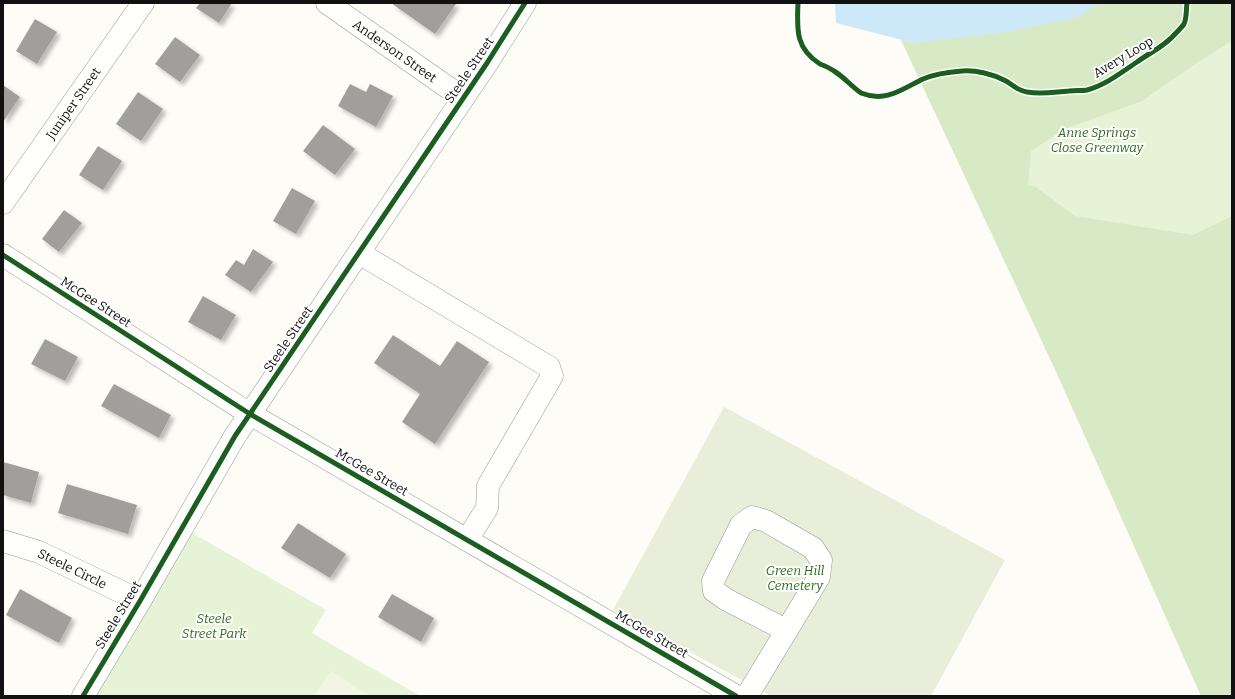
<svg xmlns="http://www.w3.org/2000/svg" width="1235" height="699" font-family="Bitter,serif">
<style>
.green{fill:#e7f3d7}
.forest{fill:#d8eac5}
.cemetery{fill:#e9eedb}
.pitch{fill:#f0f6e1}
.water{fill:#cde8f7}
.building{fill:#a19f9c;filter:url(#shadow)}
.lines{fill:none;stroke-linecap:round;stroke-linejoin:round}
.minor-casing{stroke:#979795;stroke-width:23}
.minor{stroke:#fffffe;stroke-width:22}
.cycleway-casing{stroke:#fff;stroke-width:8}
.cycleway{stroke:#1b5e20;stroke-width:5}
.labels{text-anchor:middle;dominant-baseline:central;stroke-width:4;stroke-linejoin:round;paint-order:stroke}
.street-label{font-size:13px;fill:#111;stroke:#fff}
.park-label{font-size:13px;font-style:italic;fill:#2f6b1f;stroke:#fff}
</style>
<defs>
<filter id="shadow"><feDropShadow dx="3.5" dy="3.5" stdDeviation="2" flood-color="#0004"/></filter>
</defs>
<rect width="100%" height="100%" fill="#fdfcf7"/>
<path class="green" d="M 884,3 L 1232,3 L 1232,696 L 1053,365 Z
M 189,531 L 326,610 L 312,633 L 420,696 L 92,696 Z"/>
<path class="forest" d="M 1100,3 L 1232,3 L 1232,41 L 1198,62 L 1142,101 L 1065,129 L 1031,151 L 1028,185 L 1036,187 L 1075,216 L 1193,235 L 1232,216 L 1232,696 L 1201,696 L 1053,365 L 901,40 L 914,43 L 1075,18 Z"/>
<path class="cemetery" d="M 724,407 L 1005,560 L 931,696 L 771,696 L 613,610 Z"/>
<path class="pitch" d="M 331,671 L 369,696 L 314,696 Z"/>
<path class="water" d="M 835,3 L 1100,3 L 1075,18 L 1007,32 L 914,43 L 836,23 Z"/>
<path class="building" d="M 200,3 L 232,3 L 219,23 L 196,8 Z
M 391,3 L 454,3 L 456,4 L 435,34 Z
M 35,19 L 57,32 L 37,64 L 16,51 Z
M 175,37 L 200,55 L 180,82 L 155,64 Z
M 350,84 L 366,92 L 370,84 L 393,96 L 376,127 L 338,106 Z
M 3,85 L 20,97 L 3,122 Z
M 138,92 L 163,109 L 141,141 L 116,124 Z
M 323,125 L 355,149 L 335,175 L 303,151 Z
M 98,146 L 122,161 L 103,190 L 79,175 Z
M 292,188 L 315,201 L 296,234 L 273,221 Z
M 64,210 L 82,223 L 59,252 L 42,239 Z
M 253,249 L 273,262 L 251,292 L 225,275 L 236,260 L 244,265 Z
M 203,296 L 236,315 L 221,340 L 188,322 Z
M 393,335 L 440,366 L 457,341 L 489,362 L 435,444 L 402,422 L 420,394 L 374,363 Z
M 45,339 L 78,357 L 65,381 L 31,364 Z
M 114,384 L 171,415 L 159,438 L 101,406 Z
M 3,462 L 39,472 L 31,503 L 3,495 Z
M 67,484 L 137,505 L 128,534 L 58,513 Z
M 298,523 L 346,554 L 330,578 L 281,548 Z
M 20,589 L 72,618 L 59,643 L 6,615 Z
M 392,594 L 434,618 L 421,642 L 378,617 Z"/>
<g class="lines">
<defs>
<g id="minor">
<path id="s1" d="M 327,3 L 463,98"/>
<path id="s2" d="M 3,203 L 143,3"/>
<path d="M 359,253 L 549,367 L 552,376 L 488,486 L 487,508 L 467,540"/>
<path d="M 3,255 L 250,414 L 736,696"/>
<path id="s3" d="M 3,541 L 39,552 L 140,601"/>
<path d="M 83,696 L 140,601 L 235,436 L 487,63 L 525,3"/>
<path d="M 747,696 L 819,577 L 821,560 L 813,548 L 766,521 L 752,517 L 741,525 L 713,581 L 714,591 L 727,600 L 786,630"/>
</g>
</defs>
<use href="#minor" class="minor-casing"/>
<use href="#minor" class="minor"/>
<defs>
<path id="cycleway" d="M 798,3 C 797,29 795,48 820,64 C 825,66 830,68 834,71 C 844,77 851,86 861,93 C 886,103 902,89 923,79 C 935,74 949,72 962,71 C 976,70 993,74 1006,81 C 1013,85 1018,91 1027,92 C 1042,95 1054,92 1069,91 C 1075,90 1082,91 1087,90 C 1106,85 1122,72 1137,62 C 1152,51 1163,48 1176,33 C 1179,30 1182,27 1184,24 C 1187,18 1186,9 1187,3
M 3,255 L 250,414 L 736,696
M 83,696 L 140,601 L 235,436 L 487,63 L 525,3"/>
</defs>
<use href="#cycleway" class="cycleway-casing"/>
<use href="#cycleway" class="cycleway"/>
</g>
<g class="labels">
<g class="street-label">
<text stroke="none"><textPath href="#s1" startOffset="83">Anderson Street</textPath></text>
<text transform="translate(1123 57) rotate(-31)">Avery Loop</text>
<text transform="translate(469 70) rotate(-56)">Steele Street</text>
<text stroke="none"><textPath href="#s2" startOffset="122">Juniper Street</textPath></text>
<text transform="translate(96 302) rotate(33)">McGee Street</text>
<text transform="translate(288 339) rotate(-56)">Steele Street</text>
<text transform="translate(372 472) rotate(30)">McGee Street</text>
<text stroke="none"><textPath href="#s3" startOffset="75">Steele Circle</textPath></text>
<text transform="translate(118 615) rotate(-59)">Steele Street</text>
<text transform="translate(652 634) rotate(30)">McGee Street</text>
</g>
<g class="park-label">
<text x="1097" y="132">Anne Springs<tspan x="1097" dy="15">Close Greenway</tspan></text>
<text x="795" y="570">Green Hill<tspan x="795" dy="15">Cemetery</tspan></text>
<text x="214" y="618">Steele<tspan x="214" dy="15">Street Park</tspan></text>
</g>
</g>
<rect width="1235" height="699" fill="none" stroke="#111111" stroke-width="8"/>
</svg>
